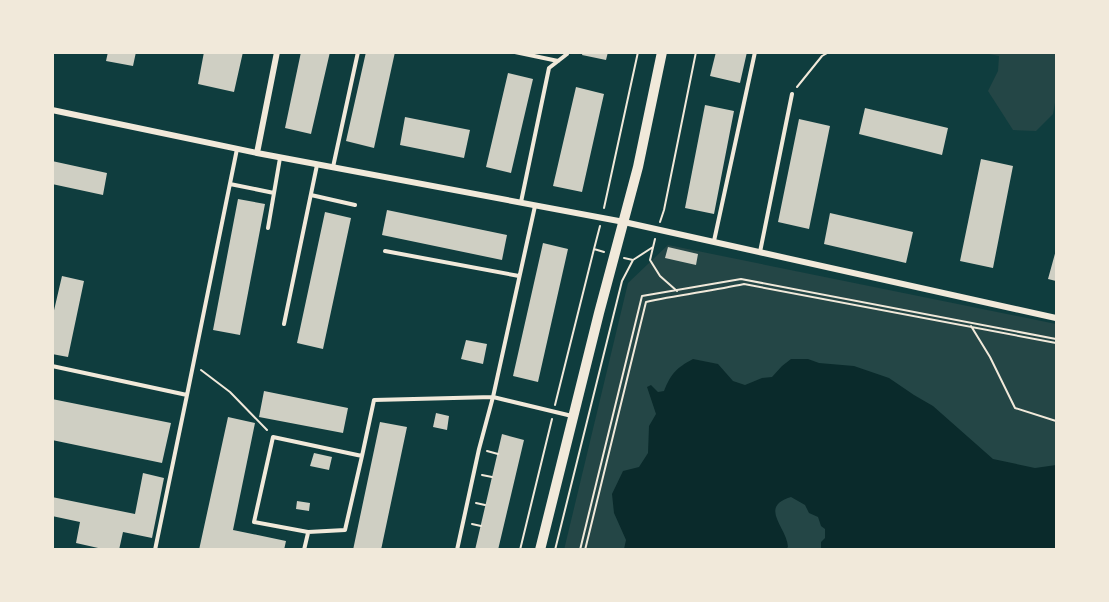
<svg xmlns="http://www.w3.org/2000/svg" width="1109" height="602" font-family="'PT Sans',sans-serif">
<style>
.green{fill:#244646}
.water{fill:#0a2a2b}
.building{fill:#cfcfc3}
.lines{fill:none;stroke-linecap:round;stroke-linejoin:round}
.path{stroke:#f1e9da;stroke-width:2}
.service{stroke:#f1e9da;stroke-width:4}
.minor{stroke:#f1e9da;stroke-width:6}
.secondary{stroke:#f1e9da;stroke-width:10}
</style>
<rect width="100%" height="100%" fill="#0f3d3e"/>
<path class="green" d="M 984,53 L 1056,53 L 1056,97 L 1053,114 L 1036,131 L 1013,130 L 988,91 L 998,71 L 999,56 Z
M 668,245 L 1056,324 L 1056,549 L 564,550 L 628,283 Z"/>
<path class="water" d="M 693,359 L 718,364 L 733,381 L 745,385 L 762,378 L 772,377 L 782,366 L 791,359 L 808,359 L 819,363 L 854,366 L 889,378 L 914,395 L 933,406 L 993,459 L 1035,468 L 1056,465 L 1056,549 L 821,549 L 821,542 L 825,538 L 825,529 L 821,526 L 818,517 L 809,513 L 805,505 L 791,497 C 758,507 787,527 788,547 L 786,549 L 624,549 L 626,540 L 614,513 L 612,494 L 623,471 L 639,467 L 648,453 L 649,426 L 656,414 L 647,387 L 651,385 L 658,392 L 664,391 C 671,374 676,368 693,359 Z"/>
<path class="building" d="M 108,52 L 136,52 L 133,66 L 106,61 Z
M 204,52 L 243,52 L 234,92 L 198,84 Z
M 301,52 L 330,52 L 311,134 L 285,128 Z
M 366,52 L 395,52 L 374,148 L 346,141 Z
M 583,52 L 608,52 L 606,60 L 582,55 Z
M 716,52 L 747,52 L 740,83 L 710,76 Z
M 508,73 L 533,79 L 511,173 L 486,167 Z
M 576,87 L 604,94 L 582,192 L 553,186 Z
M 705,105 L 734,111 L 714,214 L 685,208 Z
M 865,108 L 948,128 L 942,155 L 859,134 Z
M 405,117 L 470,130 L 464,158 L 400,145 Z
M 799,119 L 830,126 L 809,229 L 778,222 Z
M 981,159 L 1013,166 L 993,268 L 960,261 Z
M 52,161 L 107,173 L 103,195 L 52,184 Z
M 238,199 L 265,204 L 240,335 L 213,330 Z
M 387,210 L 507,235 L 502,260 L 382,235 Z
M 325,212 L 351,218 L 323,349 L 297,343 Z
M 830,213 L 913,232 L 906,263 L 824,244 Z
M 543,243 L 568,249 L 538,382 L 513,376 Z
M 668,247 L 698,254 L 696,265 L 665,258 Z
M 1056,250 L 1056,281 L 1048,279 Z
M 62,276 L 84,281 L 68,357 L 52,354 L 52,319 Z
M 466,340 L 487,344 L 483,364 L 461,359 Z
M 264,391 L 348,408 L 343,433 L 259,417 Z
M 52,399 L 171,423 L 162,463 L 52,440 Z
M 436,413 L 449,416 L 447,430 L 433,427 Z
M 228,417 L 255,423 L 233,530 L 286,541 L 284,550 L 199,550 Z
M 380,422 L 407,427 L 381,550 L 353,550 Z
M 502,434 L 524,440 L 498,550 L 475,550 Z
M 314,453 L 332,457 L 329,470 L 310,466 Z
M 143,473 L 164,478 L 152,538 L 123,532 L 119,550 L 107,550 L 76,543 L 80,522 L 52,516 L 52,497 L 135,514 Z
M 297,501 L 310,503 L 309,511 L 296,509 Z"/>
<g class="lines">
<path class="path" d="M 797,87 L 822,56 L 829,52
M 604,208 L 638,52
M 660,222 L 664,210 L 696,52
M 655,239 L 650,260 L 660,276 L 677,291
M 594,249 L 600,226
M 624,258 L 633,260
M 971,326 L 990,357 L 1015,408 L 1056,421
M 201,370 L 230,392 L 267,430
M 555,405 L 594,249 L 604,252
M 487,451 L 498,454
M 482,475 L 492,477
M 476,503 L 485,505
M 472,524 L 481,526
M 520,550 L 552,419
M 555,550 L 622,281 L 633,260 L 653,247
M 580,550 L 642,296 L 741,279 L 1056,339
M 585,550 L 646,302 C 678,295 711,291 744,284 L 1056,343"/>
<path class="service" d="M 515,52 L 558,61
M 333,167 L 358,52
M 230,184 L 274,193
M 311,195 L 355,205
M 521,202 L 549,68 L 567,54 L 567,52
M 268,228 L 280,158
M 714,241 L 755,52
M 385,251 L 519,276
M 760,252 L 792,94
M 284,324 L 317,165
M 52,366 L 187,395 L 155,550
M 187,395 L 237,149
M 273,437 L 362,456 L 345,530 L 308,532 L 254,522 Z
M 362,456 L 374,400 L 493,397 L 572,416
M 304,550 L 308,533
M 457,550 L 479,449 L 493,397 L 535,206"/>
<path class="minor" d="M 52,110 L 257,153 L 624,222 L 1056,318
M 257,153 L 277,52"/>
<path class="secondary" d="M 540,550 L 599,313 L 638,167 L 662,52"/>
</g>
<rect width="1109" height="602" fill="none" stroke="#f1e9da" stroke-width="108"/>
</svg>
